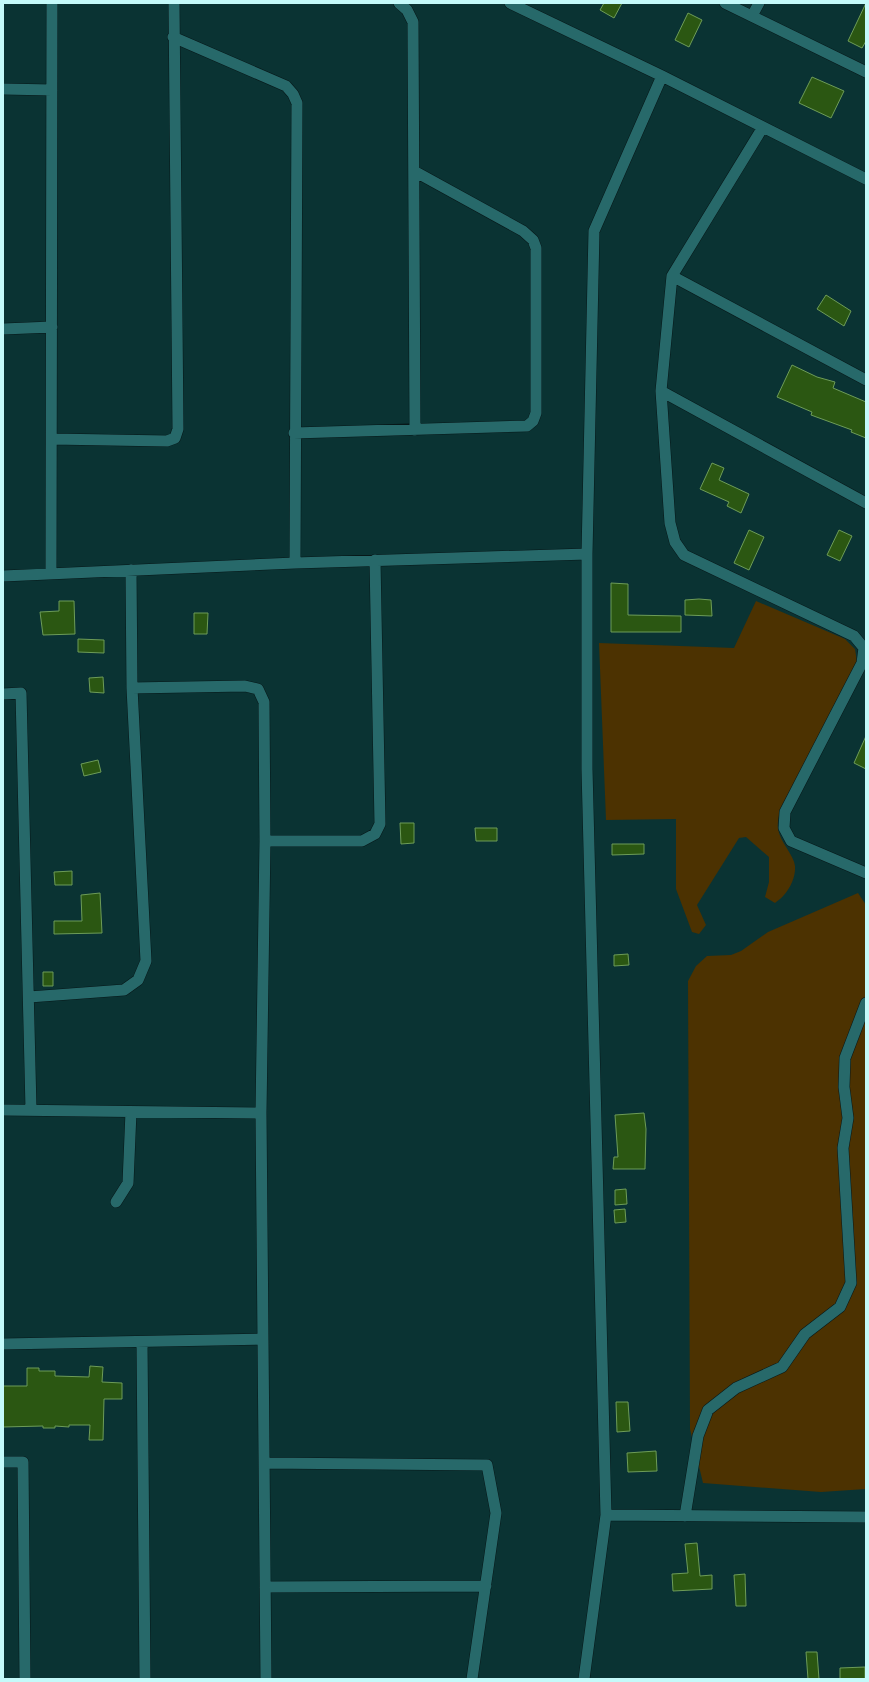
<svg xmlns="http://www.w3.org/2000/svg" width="869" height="1682" font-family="Commissioner,sans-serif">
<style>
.green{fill:#4c3201}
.building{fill:#2b5712;stroke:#6d9c58}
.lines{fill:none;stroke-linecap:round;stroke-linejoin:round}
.minor-casing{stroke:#071718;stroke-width:12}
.minor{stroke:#27696a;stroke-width:11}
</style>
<rect width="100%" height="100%" fill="#0a3333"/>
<path class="green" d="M 756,601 L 845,639 L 855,649 L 857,662 L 780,810 C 779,816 777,823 778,829 C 780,842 794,855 795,866 C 796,881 786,896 775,903 L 765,897 L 769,882 L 769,857 L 746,837 L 739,838 L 697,905 L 706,925 L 699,934 L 692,932 L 676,889 L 676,819 L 606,820 L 599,643 L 734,648 Z
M 858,893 L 866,905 L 866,1489 L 821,1492 L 703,1483 L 690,1429 L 688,981 L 696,966 L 707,956 L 731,955 L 741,951 L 768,932 Z"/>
<path class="building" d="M 604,3 L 622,3 L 614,18 L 600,10 Z
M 866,3 L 866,41 L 862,48 L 848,41 Z
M 688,13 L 702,20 L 689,47 L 675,40 Z
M 812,77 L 844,91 L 831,118 L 799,103 Z
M 826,295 L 851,311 L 844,326 L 817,309 Z
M 792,365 L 817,377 L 835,382 L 833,388 L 866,402 L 866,438 L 851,432 L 852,430 L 811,415 L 812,412 L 777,397 Z
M 712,463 L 724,468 L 719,480 L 749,494 L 741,513 L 727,506 L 729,502 L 700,489 Z
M 749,530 L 764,537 L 749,570 L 734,563 Z
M 839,530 L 852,536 L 840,561 L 827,555 Z
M 611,583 L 628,584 L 628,615 L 681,616 L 681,632 L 611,632 Z
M 699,599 L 711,600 L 712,616 L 685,615 L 685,600 Z
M 59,601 L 74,601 L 75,634 L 43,635 L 40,612 L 59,611 Z
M 194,613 L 208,613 L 207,634 L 194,634 Z
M 78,639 L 104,640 L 104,653 L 78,652 Z
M 103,677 L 104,693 L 90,692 L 89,678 Z
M 866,736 L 866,769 L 854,763 Z
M 98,760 L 101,772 L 84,776 L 81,764 Z
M 400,823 L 414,823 L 414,843 L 401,844 Z
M 475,828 L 497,828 L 497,841 L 476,841 Z
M 612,844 L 644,844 L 644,854 L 612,855 Z
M 72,871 L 72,885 L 55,885 L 54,872 Z
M 100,893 L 102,933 L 54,934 L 54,921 L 82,921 L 81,895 Z
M 628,954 L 629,965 L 614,966 L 614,955 Z
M 43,972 L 53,972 L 53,986 L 43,986 Z
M 644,1113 L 646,1129 L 645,1169 L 613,1169 L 614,1157 L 618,1157 L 615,1115 Z
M 626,1189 L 627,1204 L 615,1205 L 615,1190 Z
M 625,1209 L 626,1222 L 615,1223 L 614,1210 Z
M 90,1366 L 103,1367 L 102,1382 L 122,1383 L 122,1399 L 104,1399 L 103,1440 L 89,1440 L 90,1425 L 69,1425 L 69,1427 L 55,1426 L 55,1428 L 43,1428 L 43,1426 L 3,1427 L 3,1386 L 27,1386 L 27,1368 L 39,1368 L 39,1371 L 55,1371 L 55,1376 L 89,1377 Z
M 616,1402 L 628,1402 L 630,1431 L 617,1432 Z
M 656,1451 L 657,1471 L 628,1472 L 627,1453 Z
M 697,1543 L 700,1576 L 712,1575 L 712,1589 L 673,1591 L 672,1574 L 688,1573 L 685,1544 Z
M 745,1574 L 746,1606 L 736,1606 L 734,1575 Z
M 806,1652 L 817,1652 L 819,1679 L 808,1679 Z
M 865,1667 L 865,1679 L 840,1679 L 840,1668 Z"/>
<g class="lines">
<defs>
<path id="minor" d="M 399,3 L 407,10 L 413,22 L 415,430
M 510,3 L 662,76 L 866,179
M 725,3 L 866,72
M 752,16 L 759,3
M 173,37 L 286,86 L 293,94 L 297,103 L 295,563
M 3,89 L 52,90
M 763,127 L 672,276 L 661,391 L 670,523 L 675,542 L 684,555 L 854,636 L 864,648 L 862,663 L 785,812 L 784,828 L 791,841 L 866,873
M 672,276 L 866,380
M 3,329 L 52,327
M 661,391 L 866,503
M 294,433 L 527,426 L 533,421 L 536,413 L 536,248 L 533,240 L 523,231 L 414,171
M 52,439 L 167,441 L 175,438 L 178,429 L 174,3
M 51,574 L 52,3
M 3,576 L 295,563 L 587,554
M 132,688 L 245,686 L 258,689 L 264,702 L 265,841 L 261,1113 L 266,1679
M 3,694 L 21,693 L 31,1109
M 265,841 L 362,841 L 375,834 L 380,824 L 375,560
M 29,997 L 124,990 L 138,980 L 146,961 L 132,688 L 131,570
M 3,1110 L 261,1113
M 116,1202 L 128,1183 L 131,1112
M 142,1342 L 145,1679
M 3,1344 L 263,1339
M 3,1462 L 23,1462 L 25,1679
M 264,1463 L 487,1465 L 496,1513 L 472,1679
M 606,1515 L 866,1517
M 685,1516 L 698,1436 L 708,1410 L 736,1388 L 782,1367 L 805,1334 L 840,1307 L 851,1283 L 843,1148 L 848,1118 L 844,1087 L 845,1058 L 866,1003
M 265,1587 L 486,1586
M 584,1679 L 606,1515 L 587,769 L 587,554 L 594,231 L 662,76"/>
</defs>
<use href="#minor" class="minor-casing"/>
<use href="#minor" class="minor"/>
</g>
<rect width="869" height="1682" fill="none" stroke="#c4fafa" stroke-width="8"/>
</svg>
